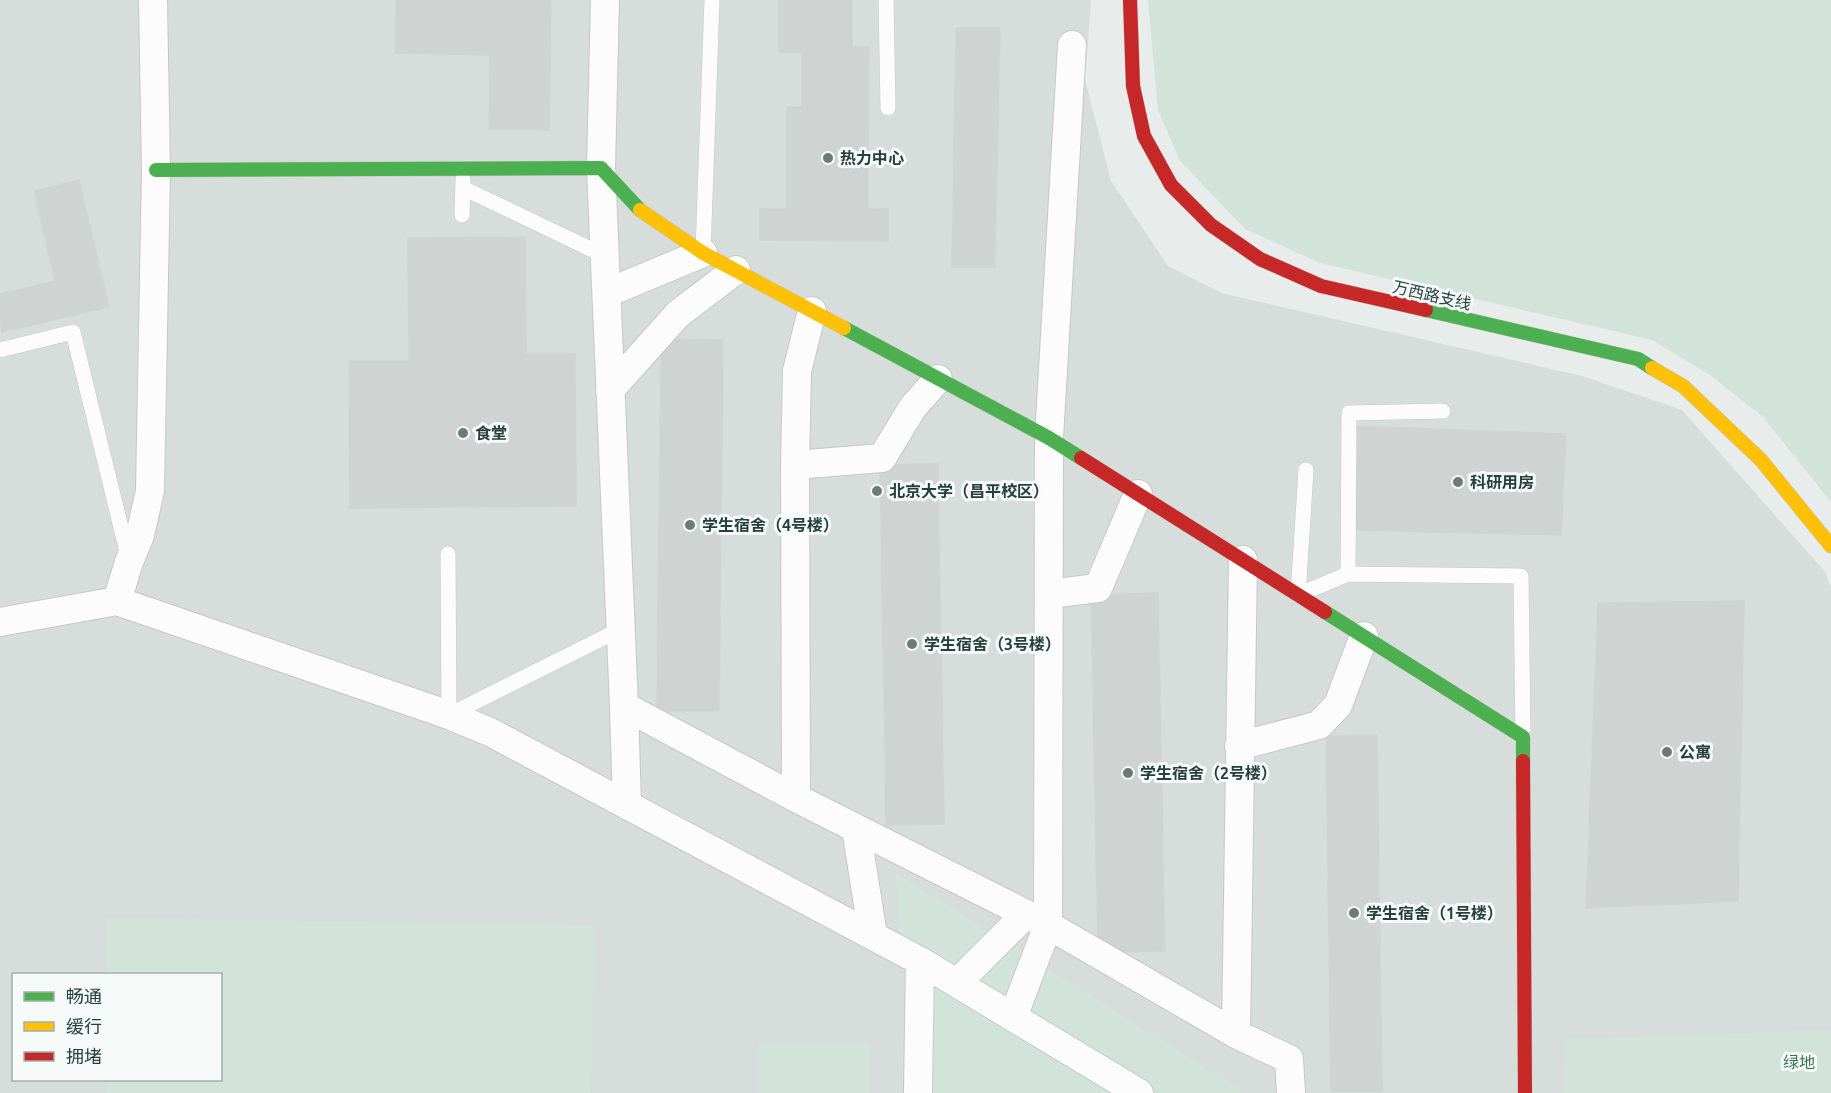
<svg xmlns="http://www.w3.org/2000/svg" width="1831" height="1093" font-family="Ubuntu,'Noto Sans SC',sans-serif">
<style>
.built{fill:#d6ddda;fill-rule:evenodd}
.green{fill:#d2e4d9}
.building{fill:#cfd3d2;stroke:#d0d5d3;stroke-width:1.5}
.lines{fill:none;stroke-linecap:round;stroke-linejoin:round}
.lane-casing{stroke:#c5c9c7;stroke-width:16}
.street-casing{stroke:#c5c9c7;stroke-width:30}
.fast-casing{stroke:#c3c9c7;stroke-width:15}
.slow-casing{stroke:#c3c9c7;stroke-width:15}
.jam-casing{stroke:#c3c9c7;stroke-width:15}
.lane{stroke:#fcfcfc;stroke-width:15}
.street{stroke:#fcfcfc;stroke-width:28}
.fast{stroke:#4caf50;stroke-width:14}
.slow{stroke:#ffc107;stroke-width:14}
.jam{stroke:#c62828;stroke-width:14}
.poi-dot{fill:#697c78;stroke:#f6faf9;stroke-width:2}
.labels{text-anchor:middle;dominant-baseline:central;stroke-width:6;stroke-linejoin:round;paint-order:stroke}
.poi-label{font-size:16px;font-weight:bold;fill:#25403b;stroke:#f6faf9;text-anchor:start}
.street-label{font-size:16px;fill:#25403b;stroke:#f6faf9}
.park-label{font-size:16px;fill:#317551;stroke:#f6faf9}
</style>
<rect width="100%" height="100%" fill="#e8ecea"/>
<path class="built" d="M 0,0 L 1091,0 L 1085,80 L 1111,181 L 1168,266 L 1221,293 L 1582,376 L 1682,410 L 1825,572 L 1831,587 L 1831,1093 L 0,1093 ZM 14,974 L 220,974 L 220,1080 L 14,1080 Z"/>
<path class="green" d="M 1148,0 L 1831,0 L 1831,502 L 1763,417 L 1710,375 L 1652,340 L 1320,263 L 1245,229 L 1180,161 L 1158,110 Z
M 895,873 L 1245,1093 L 915,1093 Z
M 107,918 L 594,925 L 591,1093 L 105,1093 L 105,1080 L 220,1080 L 220,974 L 106,974 Z
M 1831,1030 L 1831,1093 L 1564,1093 L 1567,1039 Z
M 759,1043 L 869,1044 L 869,1093 L 759,1093 Z"/>
<path class="building" d="M 396,0 L 551,0 L 549,130 L 489,129 L 490,55 L 395,53 Z
M 779,0 L 852,0 L 852,46 L 869,47 L 868,209 L 888,209 L 888,241 L 760,240 L 760,209 L 787,209 L 787,107 L 802,107 L 802,52 L 779,52 Z
M 956,28 L 1000,28 L 995,267 L 952,267 Z
M 79,180 L 109,307 L 2,332 L 0,322 L 0,294 L 55,281 L 34,191 Z
M 525,237 L 526,354 L 575,354 L 576,506 L 350,508 L 349,361 L 409,361 L 408,238 Z
M 661,339 L 723,340 L 719,711 L 657,711 Z
M 1356,426 L 1566,434 L 1561,535 L 1350,530 Z
M 938,464 L 944,824 L 886,825 L 880,465 Z
M 1158,593 L 1165,951 L 1098,952 L 1091,595 Z
M 1744,601 L 1738,901 L 1586,908 L 1598,603 Z
M 1377,735 L 1382,1091 L 1331,1091 L 1326,736 Z"/>
<g class="lines">
<defs>
<path id="lane" d="M 886,0 L 888,108
M 463,188 L 605,256
M 462,215 L 463,180
M 703,252 L 712,0
M 0,350 L 73,332 L 128,556
M 1306,470 L 1298,595 L 1348,574 L 1521,576 L 1523,737
M 448,554 L 449,715 L 621,629
M 1348,574 L 1349,413 L 1443,411"/>
<path id="street" d="M 605,0 L 601,168 L 624,706
M 607,293 L 703,253
M 610,390 L 678,314 L 736,270
M 795,465 L 882,458 L 913,407 L 938,379
M 1049,594 L 1098,588 L 1138,494
M 117,601 L 449,715 L 490,732 L 920,961 L 1139,1093
M 0,622 L 117,601 L 129,562 L 140,535 L 150,491 L 156,170 L 153,0
M 1239,746 L 1319,725 L 1338,705 L 1364,636
M 796,798 L 795,465 L 797,371 L 812,311
M 627,805 L 624,706 L 796,798 L 1048,925 L 1236,1034 L 1289,1059 L 1291,1093
M 856,828 L 873,936
M 957,983 L 1026,914
M 1013,1017 L 1048,925 L 1049,438 L 1072,45
M 1236,1034 L 1243,560
M 918,1093 L 920,961"/>
<path id="fast" d="M 156,170 L 601,168 L 640,210
M 1426,310 L 1638,359 L 1652,368
M 844,328 L 1049,438 L 1081,458
M 1325,612 L 1523,737 L 1523,761"/>
<path id="slow" d="M 640,210 L 703,253 L 844,328
M 1652,368 L 1683,386 L 1761,460 L 1831,546"/>
<path id="jam" d="M 1130,0 L 1133,86 L 1144,136 L 1171,185 L 1211,225 L 1260,259 L 1321,286 L 1426,310
M 1081,458 L 1325,612
M 1523,761 L 1525,1093"/>
</defs>
<use href="#lane" class="lane-casing"/>
<use href="#street" class="street-casing"/>
<use href="#fast" class="fast-casing"/>
<use href="#slow" class="slow-casing"/>
<use href="#jam" class="jam-casing"/>
<use href="#lane" class="lane"/>
<use href="#street" class="street"/>
<use href="#fast" class="fast"/>
<use href="#slow" class="slow"/>
<use href="#jam" class="jam"/>
</g>
<g class="poi-dot">
<circle cx="828" cy="158" r="6"/>
<circle cx="463" cy="433" r="6"/>
<circle cx="1458" cy="482" r="6"/>
<circle cx="877" cy="491" r="6"/>
<circle cx="690" cy="525" r="6"/>
<circle cx="912" cy="644" r="6"/>
<circle cx="1667" cy="752" r="6"/>
<circle cx="1128" cy="773" r="6"/>
<circle cx="1354" cy="913" r="6"/>
</g>
<g class="labels">
<g class="poi-label">
<text x="840" y="158">热力中心</text>
<text x="475" y="433">食堂</text>
<text x="1470" y="482">科研用房</text>
<text x="889" y="491">北京大学（昌平校区）</text>
<text x="702" y="525">学生宿舍（4号楼）</text>
<text x="924" y="644">学生宿舍（3号楼）</text>
<text x="1679" y="752">公寓</text>
<text x="1140" y="773">学生宿舍（2号楼）</text>
<text x="1366" y="913">学生宿舍（1号楼）</text>
</g>
<g class="street-label">
<text transform="translate(1432 295) rotate(13)">万西路支线</text>
</g>
<g class="park-label">
<text x="1799" y="1062">绿地</text>
</g>
</g>
<rect x="12" y="973" width="210" height="108" fill="#f6faf9" stroke="#a2b0ad" stroke-width="1.5"/>
<rect x="24" y="992" width="30" height="9" fill="#4caf50" stroke="#a2b0ad" stroke-width="1.5"/>
<text x="66" y="1003" font-size="18" fill="#25403b">畅通</text>
<rect x="24" y="1022" width="30" height="9" fill="#ffc107" stroke="#a2b0ad" stroke-width="1.5"/>
<text x="66" y="1033" font-size="18" fill="#25403b">缓行</text>
<rect x="24" y="1052" width="30" height="9" fill="#c62828" stroke="#a2b0ad" stroke-width="1.5"/>
<text x="66" y="1063" font-size="18" fill="#25403b">拥堵</text>
</svg>
